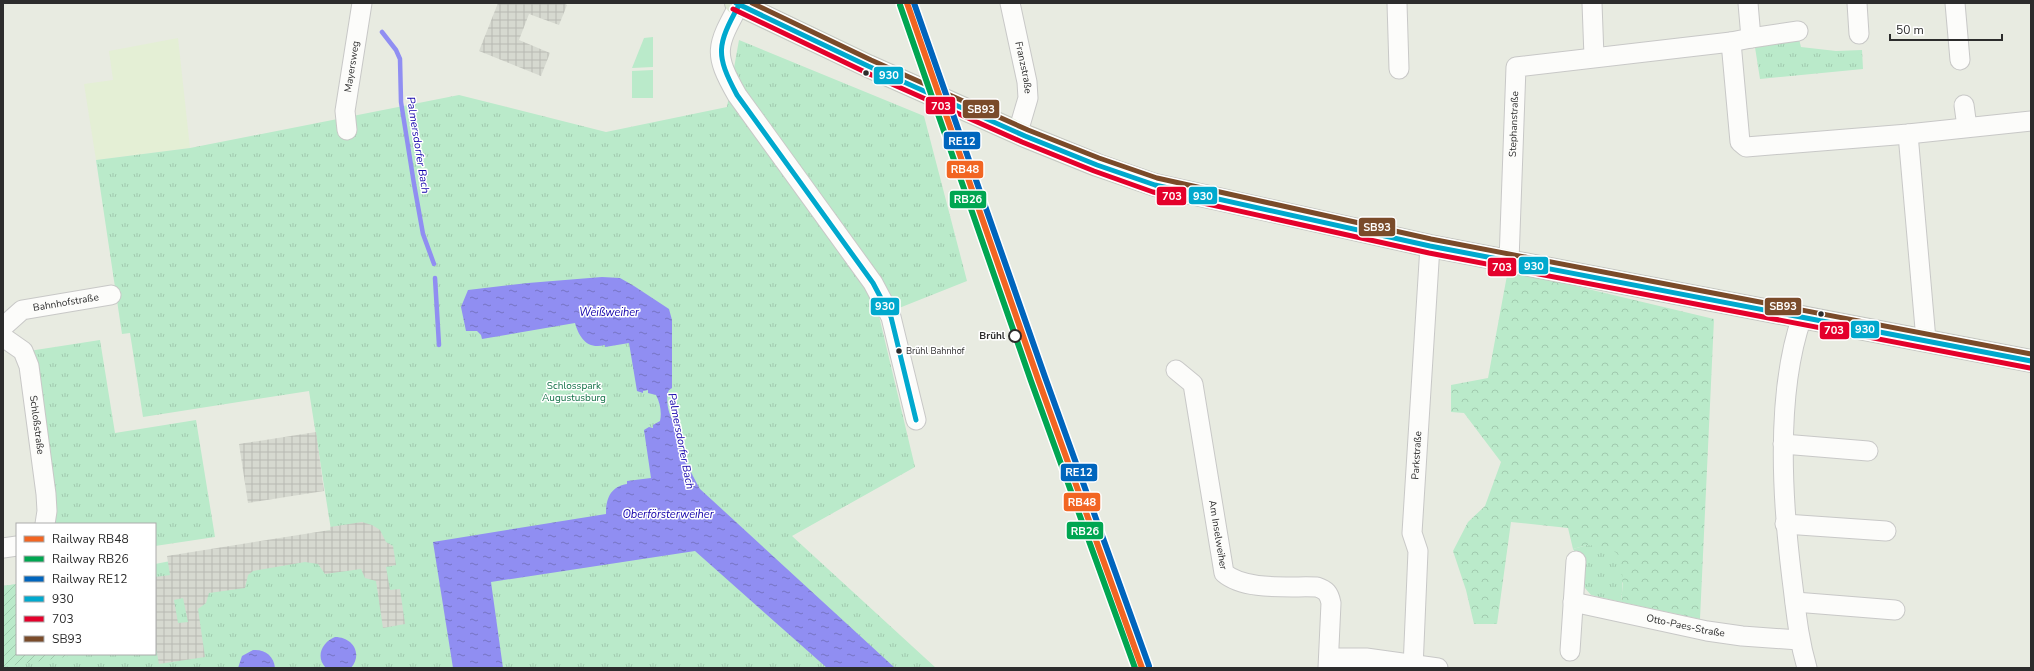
<svg xmlns="http://www.w3.org/2000/svg" width="2034" height="671" font-family="'Nunito Sans',sans-serif">
<style>
.education{fill:#e4efd5}
.grass{fill:#baeaca}
.forest{fill:url(#forest-crowns)}
.park{fill:url(#park-tufts)}
.garden{fill:url(#garden-furrows)}
.plaza{fill:url(#plaza-grid);fill-rule:evenodd}
.water{fill:url(#water-ripples)}
.lines{fill:none;stroke-linecap:round;stroke-linejoin:round}
.stream{stroke:#908ef2;stroke-width:4.5}
.minor-casing{stroke:#c8c8c7;stroke-width:21}
.major-casing{stroke:#c5c6c2;stroke-width:24}
.minor{stroke:#fcfcfa;stroke-width:19}
.major{stroke:#dee9d3;stroke-width:22}
.bus-1-casing{stroke:#fff;stroke-width:8}
.bus-2-casing{stroke:#fff;stroke-width:8}
.bus-3-casing{stroke:#fff;stroke-width:8}
.bus-1{stroke:#00a9ce;stroke-width:5}
.bus-2{stroke:#e4002b;stroke-width:5}
.bus-3{stroke:#7a4b2a;stroke-width:5}
.rail-1-casing{stroke:#fff;stroke-width:9}
.rail-2-casing{stroke:#fff;stroke-width:9}
.rail-3-casing{stroke:#fff;stroke-width:9}
.rail-1{stroke:#f26522;stroke-width:6}
.rail-2{stroke:#00a651;stroke-width:6}
.rail-3{stroke:#0065bd;stroke-width:6}
.bus-dot{fill:#2c2c2c;stroke:#fff;stroke-width:1.5}
.stop-dot{fill:#fff;stroke:#2c2c2c;stroke-width:2}
.labels{text-anchor:middle;dominant-baseline:central;stroke-width:3;stroke-linejoin:round;paint-order:stroke}
.bus-label{font-size:9px;fill:#2c2c2c;stroke:#fff;text-anchor:start}
.street-label{font-size:10px;fill:#2c2c2c;stroke:#fff}
.stop-label{font-size:10px;font-weight:bold;fill:#2c2c2c;stroke:#fff;text-anchor:end}
.park-label{font-size:10px;fill:#137147;stroke:#fff}
.water-label{font-size:11px;font-style:italic;fill:#1201aa;stroke:#fff}
.line-badge{stroke:#fff;stroke-width:1.5}
.badge-label{font-size:11px;text-anchor:middle;font-weight:bold;fill:#fff}
</style>
<defs>
<pattern id="forest-crowns" width="20" height="18" patternUnits="userSpaceOnUse"><rect width="20" height="18" fill="#baeaca"/><path d="M2 6a3 3 0 1 1 6 0M12 15a3 3 0 1 1 6 0" fill="none" stroke="#a0c9ae"/></pattern>
<pattern id="park-tufts" width="24" height="20" patternUnits="userSpaceOnUse"><rect width="24" height="20" fill="#baeaca"/><path d="M3 7l-1-3M5 7V3M7 7l1-3M15 17l-1-3M17 17v-4M19 17l1-3" fill="none" stroke="#a0c9ae"/></pattern>
<pattern id="garden-furrows" width="10" height="10" patternUnits="userSpaceOnUse"><rect width="10" height="10" fill="#baeaca"/><path d="M-1 1l2-2M0 10L10 0M9 11l2-2" fill="none" stroke="#a0c9ae"/></pattern>
<pattern id="plaza-grid" width="8" height="8" patternUnits="userSpaceOnUse"><rect width="8" height="8" fill="#d6d9d0"/><path d="M0 4h8M4 0v8" fill="none" stroke="#b8bab3"/></pattern>
<pattern id="water-ripples" width="26" height="14" patternUnits="userSpaceOnUse"><rect width="26" height="14" fill="#908ef2"/><path d="M2 4q2-2 4 0t4 0M15 11q2-2 4 0t4 0" fill="none" stroke="#7674c4"/></pattern>
</defs>
<rect width="100%" height="100%" fill="#e8ebe1"/>
<path class="education" d="M 178,38 L 190,148 L 96,160 L 84,84 L 113,80 L 109,51 Z"/>
<path class="grass" d="M 653,37 L 653,67 L 632,68 L 644,38 Z
M 653,70 L 653,98 L 632,98 L 632,71 Z"/>
<path class="forest" d="M 1508,270 L 1714,319 L 1700,619 L 1621,602 L 1623,583 L 1587,545 L 1573,549 L 1568,528 L 1511,522 L 1497,624 L 1474,624 L 1466,590 L 1453,551 L 1468,522 L 1485,506 L 1501,462 L 1464,413 L 1451,412 L 1451,385 L 1488,378 Z"/>
<path class="park" d="M 1798,35 L 1801,47 L 1836,51 L 1862,50 L 1863,69 L 1760,79 L 1754,41 Z
M 739,40 L 924,116 L 967,281 L 879,316 L 915,467 L 792,536 L 936,668 L 3,668 L 3,586 L 17,584 L 17,654 L 155,654 L 155,564 L 331,530 L 309,391 L 143,417 L 130,333 L 122,334 L 96,160 L 190,148 L 459,95 L 606,132 L 727,107 Z
M 100,340 L 115,433 L 196,420 L 215,537 L 155,546 L 155,524 L 52,524 L 29,351 Z
M 1587,545 L 1605,547 L 1617,553 C 1624,569 1623,585 1621,602 L 1591,595 L 1585,588 L 1580,559 L 1573,549 Z"/>
<path class="garden" d="M 17,584 L 17,654 L 72,654 L 72,656 L 3,667 L 3,586 Z"/>
<path class="plaza" d="M 498,3 L 563,3 L 567,5 L 559,25 L 529,14 L 519,40 L 550,53 L 541,76 L 479,51 Z
M 316,432 L 324,491 L 248,503 L 239,444 Z
M 362,522 L 372,525 L 380,530 L 386,542 L 393,546 L 396,565 L 386,567 L 390,590 L 400,589 L 405,624 L 383,628 L 376,581 L 365,578 L 361,569 L 325,574 L 318,564 L 305,562 L 253,571 L 248,575 L 245,588 L 209,593 L 206,603 L 198,609 L 205,657 L 159,664 L 155,643 L 155,577 L 170,575 L 167,556 L 330,530 L 330,527 ZM 183,598 L 188,622 L 178,623 L 174,600 Z"/>
<path class="water" d="M 602,277 L 620,278 L 634,286 L 669,309 L 672,320 L 672,388 L 669,390 C 665,397 668,417 675,422 C 676,445 689,469 700,489 L 895,668 L 827,668 L 695,551 L 491,582 L 503,668 L 453,668 L 433,542 L 606,514 C 606,499 610,487 627,484 L 627,481 L 651,478 L 644,430 L 649,427 L 653,428 L 653,425 L 660,421 C 662,413 660,402 656,395 L 648,393 L 648,390 L 643,391 L 643,393 L 637,391 L 629,343 L 605,347 L 605,345 C 587,350 579,337 575,323 L 482,339 L 481,335 L 477,331 L 466,331 L 461,307 L 468,290 L 528,283 Z
M 335,637 C 353,637 363,654 351,668 L 326,668 C 315,657 322,642 335,637 Z
M 253,650 C 265,649 274,656 275,668 L 238,668 L 242,656 Z"/>
<g class="lines">
<path class="stream" d="M 382,32 L 396,50 L 400,59 L 401,102 L 414,184 L 423,234 L 434,264
M 435,278 L 439,345"/>
<defs>
<g id="minor">
<path id="s1" d="M 1010,3 L 1027,82 L 1028,98 L 1018,132"/>
<path d="M 1397,3 L 1399,69"/>
<path d="M 1592,3 L 1594,57"/>
<path d="M 1857,3 L 1859,34"/>
<path d="M 1955,3 L 1960,60"/>
<path d="M 739,5 C 716,47 713,53 737,95 L 873,283 L 891,317 L 916,420"/>
<path d="M 1751,38 L 1798,31"/>
<path d="M 1731,42 L 1751,38 L 1748,3"/>
<path d="M 1964,105 L 1967,127"/>
<path id="s2" d="M 347,130 L 345,111 L 362,3"/>
<path d="M 1908,134 L 1926,340"/>
<path id="s3" d="M 1509,261 L 1516,67 L 1731,42 L 1740,142 L 1746,147 L 1908,134 L 2031,121"/>
<path d="M 1802,317 C 1775,394 1782,499 1792,579 C 1796,610 1798,637 1807,668"/>
<path id="s4" d="M 3,327 L 22,310 L 111,295"/>
<path id="s5" d="M 3,337 L 23,351 L 29,366 L 46,494 L 47,511 L 45,524"/>
<path id="s6" d="M 1176,370 L 1193,384 L 1224,573 C 1245,591 1289,586 1317,587 C 1326,590 1329,593 1331,603 L 1328,668"/>
<path d="M 1783,444 L 1868,451"/>
<path d="M 1785,524 L 1886,531"/>
<path d="M 3,548 L 17,546"/>
<path id="s7" d="M 1573,602 L 1707,631 L 1742,636 L 1799,640"/>
<path d="M 1795,602 L 1895,610"/>
<path d="M 1570,651 L 1576,561"/>
<path d="M 1329,658 L 1366,658 L 1438,668"/>
<path id="s8" d="M 1413,668 L 1418,551 L 1412,533 L 1430,246"/>
</g>
<path id="major" d="M 736,3 L 868,66 L 1025,136 L 1097,165 L 1155,185 L 1430,246 L 2031,361"/>
</defs>
<use href="#minor" class="minor-casing"/>
<use href="#major" class="major-casing"/>
<use href="#minor" class="minor"/>
<use href="#major" class="major"/>
<defs>
<path id="bus-1" d="M 736,3 L 868,66 L 1025,136 L 1097,165 L 1155,185 L 1430,246 L 2031,361
M 739,5 C 717,45 715,54 737,95 L 873,283 L 891,317 L 916,420"/>
<path id="bus-2" d="M 733,9 L 865,72 L 1022,142 L 1094,171 L 1153,192 L 1429,253 L 2030,368"/>
<path id="bus-3" d="M 752,3 L 871,60 L 1028,130 L 1099,158 L 1157,178 L 1431,239 L 2031,354"/>
</defs>
<use href="#bus-1" class="bus-1-casing"/>
<use href="#bus-2" class="bus-2-casing"/>
<use href="#bus-3" class="bus-3-casing"/>
<use href="#bus-1" class="bus-1"/>
<use href="#bus-2" class="bus-2"/>
<use href="#bus-3" class="bus-3"/>
<defs>
<path id="rail-1" d="M 907,3 L 1038,379 L 1142,668"/>
<path id="rail-2" d="M 900,5 L 1031,381 L 1135,668"/>
<path id="rail-3" d="M 914,3 L 1045,377 L 1149,666"/>
</defs>
<use href="#rail-1" class="rail-1-casing"/>
<use href="#rail-2" class="rail-2-casing"/>
<use href="#rail-3" class="rail-3-casing"/>
<use href="#rail-1" class="rail-1"/>
<use href="#rail-2" class="rail-2"/>
<use href="#rail-3" class="rail-3"/>
</g>
<g class="bus-dot">
<circle cx="866" cy="73" r="3.5"/>
<circle cx="1821" cy="314" r="3.5"/>
<circle cx="899" cy="351" r="3.5"/>
</g>
<circle class="stop-dot" cx="1015" cy="336" r="6"/>
<g class="labels">
<g class="bus-label">
<text x="906" y="351">Brühl Bahnhof</text>
</g>
<g class="street-label">
<text stroke="none"><textPath href="#s2" startOffset="64">Mayersweg</textPath></text>
<text stroke="none"><textPath href="#s1" startOffset="66">Franzstraße</textPath></text>
<text stroke="none"><textPath href="#s3" startOffset="137">Stephanstraße</textPath></text>
<text stroke="none"><textPath href="#s4" startOffset="70">Bahnhofstraße</textPath></text>
<text stroke="none"><textPath href="#s5" startOffset="100">Schloßstraße</textPath></text>
<text stroke="none"><textPath href="#s8" startOffset="214">Parkstraße</textPath></text>
<text stroke="none"><textPath href="#s6" startOffset="175">Am Inselweiher</textPath></text>
<text stroke="none"><textPath href="#s7" startOffset="115">Otto-Paes-Straße</textPath></text>
</g>
<g class="stop-label">
<text x="1005" y="336">Brühl</text>
</g>
<g class="park-label">
<text x="574" y="386">Schlosspark<tspan x="574" dy="12">Augustusburg</tspan></text>
</g>
<g class="water-label">
<text transform="translate(418 145) rotate(81)">Palmersdorfer Bach</text>
<text x="609" y="312">Weißweiher</text>
<text transform="translate(681 441) rotate(79)">Palmersdorfer Bach</text>
<text x="668" y="514">Oberförsterweiher</text>
</g>
</g>
<g class="line-badge">
<rect x="873" y="66" width="31" height="19" rx="4" fill="#00a9ce"/>
<rect x="925" y="96" width="31" height="19" rx="4" fill="#e4002b"/>
<rect x="962" y="99" width="38" height="20" rx="4" fill="#7a4b2a"/>
<rect x="943" y="131" width="38" height="19" rx="4" fill="#0065bd"/>
<rect x="946" y="160" width="38" height="19" rx="4" fill="#f26522"/>
<rect x="1188" y="186" width="30" height="19" rx="4" fill="#00a9ce"/>
<rect x="1156" y="186" width="31" height="20" rx="4" fill="#e4002b"/>
<rect x="949" y="190" width="38" height="19" rx="4" fill="#00a651"/>
<rect x="1358" y="217" width="38" height="20" rx="4" fill="#7a4b2a"/>
<rect x="1518" y="256" width="31" height="19" rx="4" fill="#00a9ce"/>
<rect x="1487" y="257" width="30" height="20" rx="4" fill="#e4002b"/>
<rect x="870" y="297" width="30" height="19" rx="4" fill="#00a9ce"/>
<rect x="1764" y="297" width="38" height="19" rx="4" fill="#7a4b2a"/>
<rect x="1850" y="320" width="30" height="19" rx="4" fill="#00a9ce"/>
<rect x="1819" y="321" width="31" height="19" rx="4" fill="#e4002b"/>
<rect x="1060" y="463" width="38" height="19" rx="4" fill="#0065bd"/>
<rect x="1063" y="492" width="38" height="20" rx="4" fill="#f26522"/>
<rect x="1066" y="521" width="38" height="19" rx="4" fill="#00a651"/>
</g>
<g class="badge-label">
<text x="889" y="79">930</text>
<text x="941" y="110">703</text>
<text x="981" y="113">SB93</text>
<text x="962" y="145">RE12</text>
<text x="965" y="173">RB48</text>
<text x="1203" y="200">930</text>
<text x="1172" y="200">703</text>
<text x="968" y="203">RB26</text>
<text x="1377" y="231">SB93</text>
<text x="1534" y="270">930</text>
<text x="1502" y="271">703</text>
<text x="885" y="310">930</text>
<text x="1783" y="310">SB93</text>
<text x="1865" y="333">930</text>
<text x="1834" y="334">703</text>
<text x="1079" y="476">RE12</text>
<text x="1082" y="506">RB48</text>
<text x="1085" y="535">RB26</text>
</g>
<rect width="2034" height="671" fill="none" stroke="#2c2c2c" stroke-width="8"/>
<rect x="16" y="523" width="140" height="132" fill="#ffffff" stroke="#ababab"/>
<rect x="24" y="536" width="20" height="6" fill="#f26522" stroke="#ababab"/>
<text x="52" y="543" font-size="12" fill="#2c2c2c">Railway RB48</text>
<rect x="24" y="556" width="20" height="6" fill="#00a651" stroke="#ababab"/>
<text x="52" y="563" font-size="12" fill="#2c2c2c">Railway RB26</text>
<rect x="24" y="576" width="20" height="6" fill="#0065bd" stroke="#ababab"/>
<text x="52" y="583" font-size="12" fill="#2c2c2c">Railway RE12</text>
<rect x="24" y="596" width="20" height="6" fill="#00a9ce" stroke="#ababab"/>
<text x="52" y="603" font-size="12" fill="#2c2c2c">930</text>
<rect x="24" y="616" width="20" height="6" fill="#e4002b" stroke="#ababab"/>
<text x="52" y="623" font-size="12" fill="#2c2c2c">703</text>
<rect x="24" y="636" width="20" height="6" fill="#7a4b2a" stroke="#ababab"/>
<text x="52" y="643" font-size="12" fill="#2c2c2c">SB93</text>
<path d="M1890 34v6h112v-6" fill="none" stroke="#2c2c2c" stroke-width="2"/>
<text x="1896" y="34" font-size="12" fill="#2c2c2c" stroke="#ffffff" stroke-width="3" paint-order="stroke">50 m</text>
</svg>
